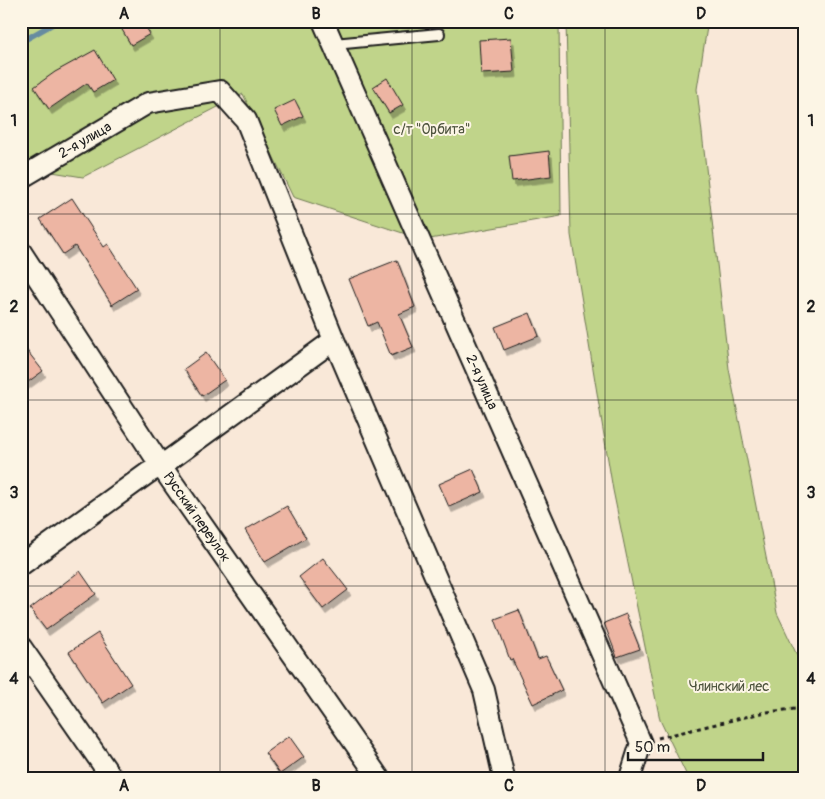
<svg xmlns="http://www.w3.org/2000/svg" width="825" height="799" font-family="Pangolin,sans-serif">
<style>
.green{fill:#c0d48a;stroke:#6e7853}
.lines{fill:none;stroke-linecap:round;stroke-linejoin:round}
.stream{stroke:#668ba0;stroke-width:5.5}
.building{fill:#edb5a3;stroke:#1c1c1c;filter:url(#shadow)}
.lane-casing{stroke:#1c1c1c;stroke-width:14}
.street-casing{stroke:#1c1c1c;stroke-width:24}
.path{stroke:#1c1c1c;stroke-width:3;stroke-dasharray:4 4;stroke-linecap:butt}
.lane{stroke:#fcf5e5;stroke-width:10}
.street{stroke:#fcf5e5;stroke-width:20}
.grid{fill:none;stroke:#1c1c1c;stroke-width:1;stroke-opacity:0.55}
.labels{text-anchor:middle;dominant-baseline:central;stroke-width:4;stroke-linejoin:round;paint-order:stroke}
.park-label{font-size:14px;fill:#4d533d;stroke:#fcf5e5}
.street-label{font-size:14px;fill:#1c1c1c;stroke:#fcf5e5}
.neatline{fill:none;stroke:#1c1c1c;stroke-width:2}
.grid-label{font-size:16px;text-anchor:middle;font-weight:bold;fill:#1c1c1c}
</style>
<defs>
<filter id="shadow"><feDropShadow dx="3" dy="5.5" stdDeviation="0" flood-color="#0004"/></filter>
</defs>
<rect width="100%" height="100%" fill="#f9e8d8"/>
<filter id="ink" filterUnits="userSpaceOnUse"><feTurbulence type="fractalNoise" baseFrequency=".02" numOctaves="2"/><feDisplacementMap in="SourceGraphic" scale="10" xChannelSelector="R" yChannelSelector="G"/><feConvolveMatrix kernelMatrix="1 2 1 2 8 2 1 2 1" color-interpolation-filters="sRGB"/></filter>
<g filter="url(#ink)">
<path class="green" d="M 21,21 L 559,21 L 561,216 L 424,240 L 293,197 L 243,94 L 83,177 L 21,167 Z
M 566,21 L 708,21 L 697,89 L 729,369 L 777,613 L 804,670 L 804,778 L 688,778 L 660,720 L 613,490 L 571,235 Z"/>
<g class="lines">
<path class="stream" d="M 21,42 L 58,21"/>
</g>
<path class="building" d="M 133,21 L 142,21 L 150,34 L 131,45 L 121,28 Z
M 511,38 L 514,72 L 481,74 L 479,40 Z
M 95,50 L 113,80 L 93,92 L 87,83 L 49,109 L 34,87 L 55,72 Z
M 387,78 L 403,105 L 389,113 L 373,87 Z
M 295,100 L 303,116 L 282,126 L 274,110 Z
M 549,151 L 551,176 L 512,181 L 509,156 Z
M 72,198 L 104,247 L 108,244 L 137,289 L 112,305 L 75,246 L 63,254 L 40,219 Z
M 397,260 L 415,307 L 399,314 L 413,347 L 391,356 L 377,322 L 368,326 L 349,279 Z
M 530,313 L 539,336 L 504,350 L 495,327 Z
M 21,343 L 43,371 L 21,387 Z
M 206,353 L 225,380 L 202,396 L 184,369 Z
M 473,469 L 483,492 L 449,507 L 439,484 Z
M 287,506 L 306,538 L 265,562 L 245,530 Z
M 323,558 L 348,590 L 323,609 L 299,577 Z
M 80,571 L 96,594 L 46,630 L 30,609 Z
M 519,610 L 538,659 L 546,656 L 562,690 L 533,704 L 512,659 L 510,660 L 495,619 Z
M 626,614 L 640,649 L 617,657 L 604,623 Z
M 98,633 L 131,684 L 103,703 L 69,652 Z
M 289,736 L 304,757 L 280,774 L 265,753 Z"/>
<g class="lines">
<defs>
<path id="lane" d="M 334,44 L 439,34"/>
<path id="street" d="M 323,21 L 641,743 L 630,778
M 21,178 L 148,103 L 220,91 L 246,120 L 334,340 L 484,690 L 504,778
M 21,252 L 161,466 L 379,778
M 21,565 L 148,473 L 161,466 L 334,340
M 21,647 L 112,778"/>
</defs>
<use href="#lane" class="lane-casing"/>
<use href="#street" class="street-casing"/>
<path class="path" d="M 658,738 L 766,712 L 804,708"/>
<use href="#lane" class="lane"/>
<use href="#street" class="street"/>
</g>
</g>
<path class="grid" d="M 220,21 L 220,778M 412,21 L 412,778M 605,21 L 605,778M 21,214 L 804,214M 21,400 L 804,400M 21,586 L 804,586"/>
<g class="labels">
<g class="park-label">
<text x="432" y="129">с/т "Орбита"</text>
<text x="729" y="686">Члинский лес</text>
</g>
<g class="street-label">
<text transform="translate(85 140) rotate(-30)">2-я улица</text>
<text transform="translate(482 382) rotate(66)">2-я улица</text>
<text transform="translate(197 517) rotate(55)">Русский переулок</text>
</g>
</g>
<rect width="825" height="799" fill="none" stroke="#fcf5e5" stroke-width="55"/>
<path d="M628 752v8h135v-8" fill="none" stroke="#1c1c1c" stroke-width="2.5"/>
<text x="635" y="752" font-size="15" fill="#1c1c1c" stroke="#fcf5e5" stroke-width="4" paint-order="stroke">50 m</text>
<rect x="28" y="28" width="770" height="744" class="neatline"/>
<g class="grid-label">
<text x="124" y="19">A</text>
<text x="316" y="19">B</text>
<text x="509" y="19">C</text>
<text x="701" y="19">D</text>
<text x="14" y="126">1</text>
<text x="811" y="126">1</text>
<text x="14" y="312">2</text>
<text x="811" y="312">2</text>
<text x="14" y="498">3</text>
<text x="811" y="498">3</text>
<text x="14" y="684">4</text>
<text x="811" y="684">4</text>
<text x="124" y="791">A</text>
<text x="316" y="791">B</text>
<text x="509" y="791">C</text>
<text x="701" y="791">D</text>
</g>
</svg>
